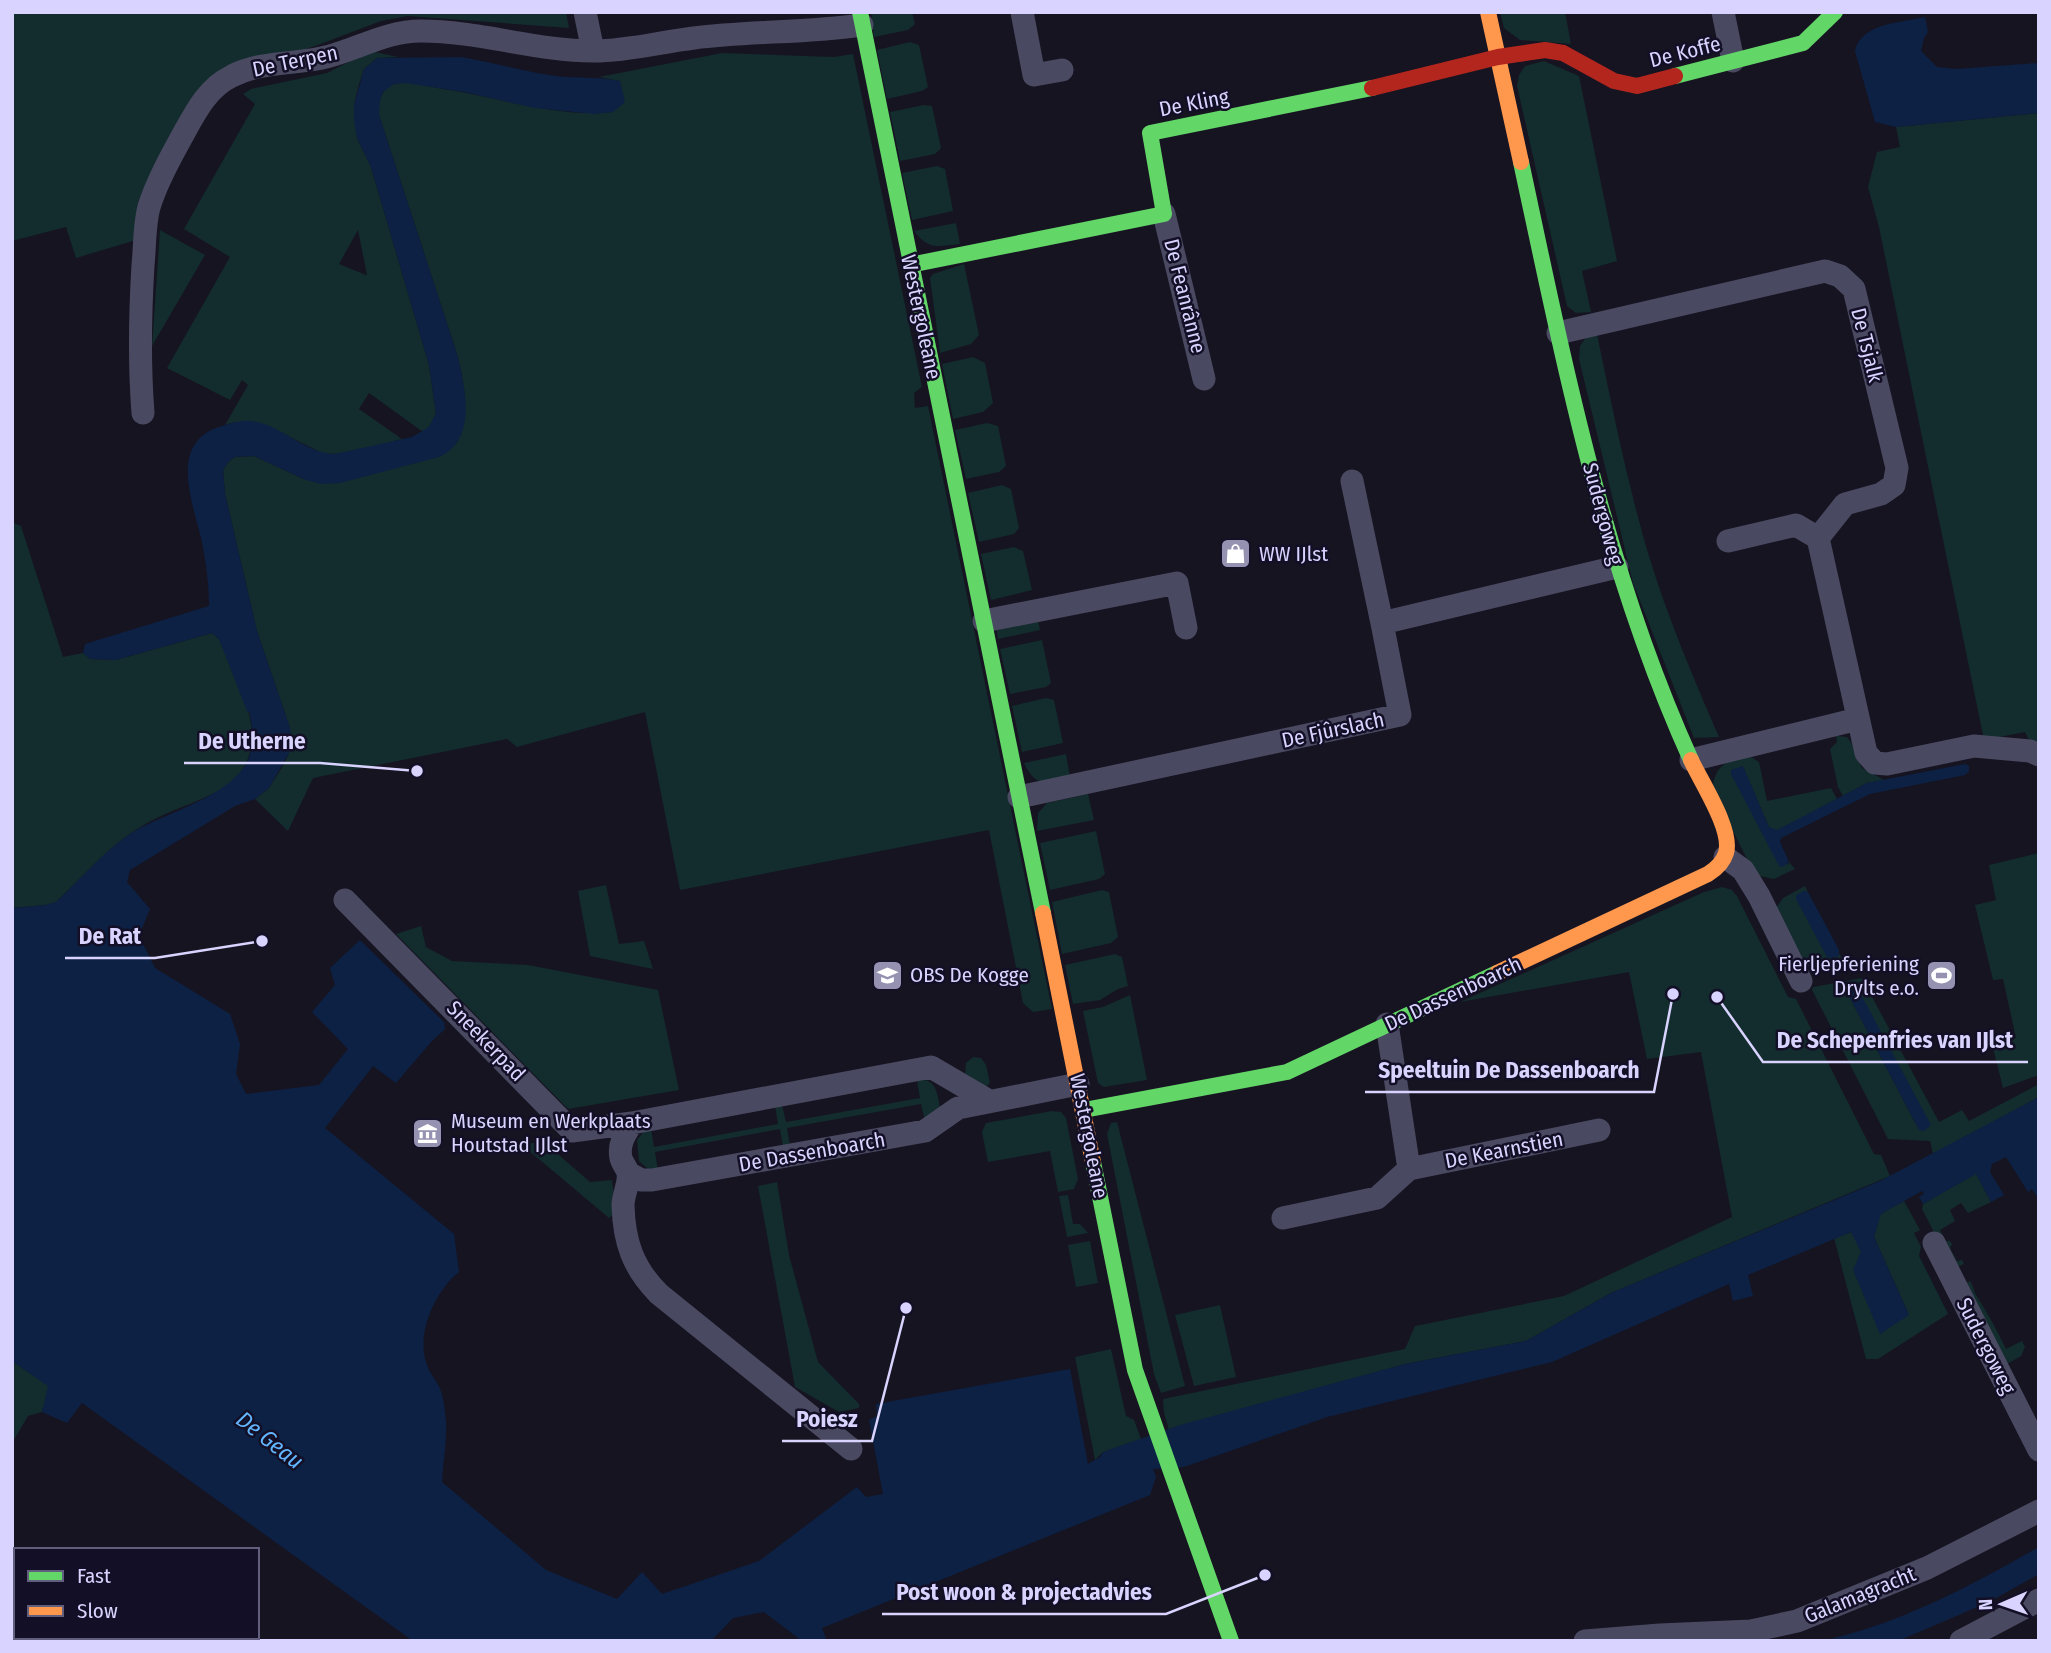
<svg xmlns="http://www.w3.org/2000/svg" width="2051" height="1653" font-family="'Fira Sans Condensed',sans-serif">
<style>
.green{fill:#132c2d;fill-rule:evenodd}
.water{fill:#0d2144}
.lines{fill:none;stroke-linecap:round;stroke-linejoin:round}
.street{stroke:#4a4962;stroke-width:23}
.fast{stroke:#63d668;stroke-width:16}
.slow{stroke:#ff974d;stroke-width:16}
.jam{stroke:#b3261e;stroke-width:16}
.labels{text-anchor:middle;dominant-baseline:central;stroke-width:5;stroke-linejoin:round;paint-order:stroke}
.street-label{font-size:21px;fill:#d9d4ff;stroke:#130f26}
.poi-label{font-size:21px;fill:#d9d4ff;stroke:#130f26;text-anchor:start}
.water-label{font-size:23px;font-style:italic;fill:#62b6ff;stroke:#130f26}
.leader{fill:none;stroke:#d9d4ff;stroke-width:2.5}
.callout-dot{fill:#d9d4ff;stroke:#130f26;stroke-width:2.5}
.callout-label{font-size:23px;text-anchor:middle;font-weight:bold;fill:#d9d4ff;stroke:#130f26;stroke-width:5;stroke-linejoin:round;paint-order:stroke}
</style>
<rect width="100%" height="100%" fill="#161421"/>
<path class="green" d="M 12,12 L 566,12 L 569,28 L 408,16 L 381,21 L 318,45 L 220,77 L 136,240 L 76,258 L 66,227 L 12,241 Z
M 871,12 L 912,12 L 915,24 L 908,30 L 874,37 Z
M 1500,12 L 1565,12 L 1571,44 L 1520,40 L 1504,28 Z
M 910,42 L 919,45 L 928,87 L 922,91 L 887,99 L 877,50 Z
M 370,51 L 398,57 L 377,58 L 364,69 L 359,84 L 354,105 L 357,138 L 371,167 L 429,365 L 436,414 L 429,427 L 423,432 L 369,393 L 359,409 L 402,439 L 349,453 L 324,454 L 282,433 L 235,422 L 225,425 L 248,385 L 242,380 L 230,400 L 167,368 L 230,257 L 184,229 L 255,104 L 243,94 L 251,89 L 327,73 ZM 358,230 L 367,275 L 366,275 L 339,264 Z
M 722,53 L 834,57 L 853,54 L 922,387 L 914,393 L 915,408 L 928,406 L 1052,1009 L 1033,1012 L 1023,1003 L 989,830 L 680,890 L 645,712 L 517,747 L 507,739 L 313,778 L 288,831 L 255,799 L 269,788 L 284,764 L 289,753 L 290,728 L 257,631 L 225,494 L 223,470 L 229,461 L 235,457 L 254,456 L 306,480 L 457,443 C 470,410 465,387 457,354 L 379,115 C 378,103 381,87 395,84 C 407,80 425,86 438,88 C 496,96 554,118 613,112 L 620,81 L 599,77 Z
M 1544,61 L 1579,76 L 1617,261 L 1582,271 L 1591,312 L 1576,313 L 1567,306 L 1517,86 L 1519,75 L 1525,66 Z
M 924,105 L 932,106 L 941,148 L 935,154 L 900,161 L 890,112 Z
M 2039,113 L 2039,751 L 2033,748 L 2025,732 L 1984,740 L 1879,227 L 1868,187 L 1877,152 L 1900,147 L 1896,127 Z
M 937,166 L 945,169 L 953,211 L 912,220 L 902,173 Z
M 956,223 L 960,244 C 938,246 929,251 914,231 Z
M 160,230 L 205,255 L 152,346 Z
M 964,264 L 979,335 L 971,344 L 940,353 L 930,278 L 933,274 Z
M 1597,334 C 1612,407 1627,481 1648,553 C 1667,616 1693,677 1719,737 L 1694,738 L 1633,583 L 1579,359 L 1580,346 L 1586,337 Z
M 973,357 L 985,363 L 993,403 L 983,412 L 953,419 L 942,364 Z
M 987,423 L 998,426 L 1006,466 L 999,472 L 966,479 L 955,430 Z
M 1002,485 L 1011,489 L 1019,528 L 1014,534 L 979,542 L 968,493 Z
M 12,522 L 21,526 L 63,657 L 83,653 L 90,659 L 116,660 L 212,633 L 219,639 C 242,687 280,757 218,791 C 196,803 171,810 149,822 C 112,842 86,874 56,902 L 46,905 L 12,908 Z
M 1014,547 L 1023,551 L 1032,590 L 991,600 L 981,554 Z
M 1038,619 L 1040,630 L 998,639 L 996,627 Z
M 1042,640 L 1051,683 L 1046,687 L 1010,694 L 1000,649 Z
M 1046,698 L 1054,700 L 1063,743 L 1022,752 L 1012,706 Z
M 1836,736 L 1847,737 L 1851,742 L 1862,768 L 1884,780 L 1867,783 L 1843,796 L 1838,787 L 1830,749 L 1837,742 Z
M 1066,754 L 1070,777 C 1046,782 1036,789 1024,763 Z
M 1751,757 L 1759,762 L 1767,801 L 1831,788 L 1837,799 L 1777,831 L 1769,827 L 1743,767 L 1731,770 L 1788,865 L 1789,862 L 1795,869 L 1774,879 L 1755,875 L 1712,789 C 1716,764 1727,759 1751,757 Z
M 1088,794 L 1094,820 L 1037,831 L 1038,813 L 1047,803 Z
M 1096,831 L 1105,874 L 1099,879 L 1050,890 L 1040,843 Z
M 2039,853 L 2039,1075 L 2003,1088 L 1992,1044 L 2016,1038 L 2003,979 L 1993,980 L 1975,905 L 1996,900 L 1989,865 Z
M 606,885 L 619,944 L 644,941 L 653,969 L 590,956 L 578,891 Z
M 1805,886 L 1808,892 L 1803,891 L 1844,962 L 1815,968 L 1800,966 L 1776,908 L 1783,898 Z
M 1722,887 L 1732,890 L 1737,896 L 1788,997 L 1796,999 L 1874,1154 L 1881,1155 L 1890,1176 L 1611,1293 L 1526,1341 L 1405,1364 L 1169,1430 L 1164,1413 L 1163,1399 L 1405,1349 L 1415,1326 L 1564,1296 L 1732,1217 L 1701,1052 L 1647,1059 L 1629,972 L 1460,1002 L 1704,892 Z
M 1102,890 L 1109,892 L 1118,937 L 1111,943 L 1062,954 L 1052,902 Z
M 421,926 L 426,947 L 452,961 L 528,965 L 658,990 L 679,1090 L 568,1109 L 396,934 Z
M 1115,954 L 1122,957 L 1128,986 L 1118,989 L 1100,1000 L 1073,1004 L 1065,965 Z
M 1862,978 L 1939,1122 L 1962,1110 L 1969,1121 L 2039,1084 L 2039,1097 L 1933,1154 L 1930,1141 L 1888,1139 L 1812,990 L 1813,987 ZM 1854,988 L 1858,989 L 1919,1130 L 1849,996 L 1850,991 Z
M 1130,995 L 1147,1080 L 1104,1087 L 1098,1083 L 1083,1011 L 1103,1007 Z
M 973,1057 L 981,1058 L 986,1065 L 990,1083 L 986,1087 L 965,1076 L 966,1063 Z
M 917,1080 C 936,1078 937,1092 940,1107 L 925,1121 L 921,1104 L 787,1128 L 790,1146 L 783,1147 L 780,1129 L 655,1152 L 658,1170 L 648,1169 L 639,1161 L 637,1140 L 645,1130 L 651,1129 L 654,1147 L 778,1124 L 775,1106 L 782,1105 L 786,1122 L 920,1098 Z
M 1052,1111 L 1061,1112 L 1066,1118 L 1078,1179 L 1074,1189 L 1058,1192 L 1050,1151 L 988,1162 L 982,1132 L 986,1123 Z
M 1117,1122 L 1185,1386 L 1161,1393 L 1154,1374 L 1107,1134 L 1111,1123 Z
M 544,1142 L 590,1182 L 612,1180 L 616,1211 L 609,1218 L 521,1144 Z
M 1976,1173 L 1991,1202 L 1968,1213 L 1961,1203 L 1950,1210 L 1955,1221 L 1940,1230 L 1946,1241 L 1950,1241 L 1952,1244 L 1950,1248 L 1957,1261 L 1962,1260 L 1964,1264 L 1953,1269 L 1922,1209 L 1923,1204 Z
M 777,1182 L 789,1255 L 818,1362 L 859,1404 L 859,1408 L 839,1412 L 795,1387 L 758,1186 Z
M 1068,1195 L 1073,1224 L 1080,1224 L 1088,1233 L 1067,1237 L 1059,1196 Z
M 1904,1201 L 1920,1230 L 1914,1233 L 1921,1247 L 1919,1256 L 1948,1314 L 1878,1359 L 1866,1359 L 1834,1238 L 1852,1232 L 1861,1252 L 1909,1315 L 1874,1237 L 1880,1214 Z
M 1090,1241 L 1098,1283 L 1076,1287 L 1068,1245 Z
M 1970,1281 C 1973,1285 1973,1289 1976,1295 C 1987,1312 1997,1330 2006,1349 L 2022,1341 L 2025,1347 L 2021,1356 L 2007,1364 L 1964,1284 Z
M 1220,1305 L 1236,1377 L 1194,1386 L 1175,1315 Z
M 1111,1349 L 1126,1416 L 1134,1420 L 1141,1439 L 1103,1452 L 1095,1460 L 1075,1357 Z
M 12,1361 L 49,1386 L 42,1412 L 28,1416 L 12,1443 Z"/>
<path class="water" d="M 1925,17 L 1928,32 L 1924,38 L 1921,51 L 1937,67 L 1957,69 L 2039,63 L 2039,113 L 1896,127 L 1875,122 L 1855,51 C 1861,23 1900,23 1925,17 Z
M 461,57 C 490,62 519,70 549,75 C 573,79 596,76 620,81 L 625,102 L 613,112 L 594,114 L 535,108 L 464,92 L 406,83 L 394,84 L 383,92 L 380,100 L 379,115 L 457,354 C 465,387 478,440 439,457 L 340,483 L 322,484 L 306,480 L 254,456 L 235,457 L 229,461 L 223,470 L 225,494 L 257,631 L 290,728 L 291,743 L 289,753 L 269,788 L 255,799 L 235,806 L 130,870 L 127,882 L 150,909 L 139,936 L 155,968 L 230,1014 L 240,1044 L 236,1074 L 246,1094 L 319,1085 L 348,1049 L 312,1012 L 335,985 L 330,968 L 360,940 L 444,1022 L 445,1029 L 431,1042 L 396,1083 L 373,1066 L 325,1128 L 454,1234 L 459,1272 C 435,1291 415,1335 427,1365 C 430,1374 437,1381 440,1389 C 444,1398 445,1412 446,1422 C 447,1441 443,1462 442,1482 L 546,1570 L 617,1599 L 642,1572 L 662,1594 L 759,1561 L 857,1487 L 866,1497 L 883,1494 L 869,1420 L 877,1416 L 876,1404 L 1070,1369 L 1088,1464 L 1100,1457 L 1103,1452 L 1180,1425 L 1405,1364 L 1526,1341 L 1611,1293 L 1880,1181 L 2039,1097 L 2039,1139 L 2037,1141 L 2039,1145 L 2039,1200 L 2032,1189 L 2028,1192 L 2006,1157 L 1992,1164 L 1990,1172 L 2004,1195 L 1991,1202 L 1976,1174 L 1923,1204 L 1919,1197 L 1924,1194 L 1922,1191 L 1881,1214 L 1874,1237 L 1909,1315 L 1880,1334 L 1853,1270 L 1861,1252 L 1851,1232 L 1748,1275 L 1753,1296 L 1733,1301 L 1729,1284 L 1552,1362 L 1327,1417 L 1184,1467 L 1153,1469 L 1156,1477 L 1150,1495 L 822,1628 L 827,1641 L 802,1641 L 764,1612 L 733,1618 L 711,1641 L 413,1641 L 82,1403 L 67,1423 L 42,1412 L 48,1386 L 12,1361 L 12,908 L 46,905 L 56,902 C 80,880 100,855 127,836 C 161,812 243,796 251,750 C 254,738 251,725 250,713 L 247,711 L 219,639 L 212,633 L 116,660 L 90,659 L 83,653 L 85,644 L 209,606 C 209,584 206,563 202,542 C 194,506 167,444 219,427 C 229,424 240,420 251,421 C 281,424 304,453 335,454 L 412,437 L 429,427 L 436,413 L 429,365 L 371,167 L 357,138 L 354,121 L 354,105 L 364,69 L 377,58 Z
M 1965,764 L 1969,766 L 1969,771 L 1965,775 L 1870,794 L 1781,838 L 1780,842 L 1789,862 L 1783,867 L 1779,866 L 1731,774 L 1731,770 L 1743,766 L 1769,827 L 1777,830 L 1867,783 Z
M 1804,891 L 1808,892 L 1839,950 L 1839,956 L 1832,958 L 1827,957 L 1796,899 L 1796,895 Z
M 1854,988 L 1858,989 L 1931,1125 L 1924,1131 L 1919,1130 L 1849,996 L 1850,991 Z
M 2039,1547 L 2039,1574 L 1989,1602 L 1898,1641 L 1821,1641 C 1898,1625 1971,1586 2039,1547 Z"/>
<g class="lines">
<path class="street" d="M 585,12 L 593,51
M 1022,12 L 1034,75 L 1062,70
M 1723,12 L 1733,61
M 1164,214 L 1204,379
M 1558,333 L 1825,271 L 1840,276 L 1854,289 L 1897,468 L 1894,485 L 1881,494 L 1845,504 L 1818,538 L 1866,753 L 1875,763 L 1887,764 L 1974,746 L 2030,751 L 2039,755
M 143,413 C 139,363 140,315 143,265 C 145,247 144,225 149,207 C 157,181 172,155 185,131 C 197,109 209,87 232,76 C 263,60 299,65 330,56 C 362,47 388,31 421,31 C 479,31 536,51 594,51 C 629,51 660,42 694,38 C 750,31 806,33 862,25
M 1352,481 L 1382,623
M 1728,541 L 1796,525 L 1818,538
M 984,621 L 1177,583 L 1186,628
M 1691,760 L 1858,719
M 1019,797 L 1400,715 L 1382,623 L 1617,567
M 1725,857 L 1743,870 L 1759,896 L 1801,981
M 345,900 L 572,1131 L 632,1123 C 625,1134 618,1144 621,1158 C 622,1163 627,1168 628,1173 C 630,1182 623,1195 623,1205 C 624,1242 633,1268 659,1294 L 851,1449
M 1387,1024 L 1409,1169
M 632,1123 L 931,1067 L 989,1101
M 628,1173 L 641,1180 L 652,1180 L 925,1131 L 958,1108 L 1078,1084
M 1283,1218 L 1377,1198 L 1409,1169 L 1599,1130
M 1934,1243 L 2039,1450
M 1585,1641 L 1660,1635 L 1751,1631 L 1797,1621 L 1927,1568 L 2039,1511
M 1961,1641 L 2039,1600"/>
<path class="fast" d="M 860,12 L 1043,913
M 1675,76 L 1803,43 L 1835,12
M 1521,162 C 1565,367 1604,568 1691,760
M 910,265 L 1164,214 L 1150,133 L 1372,88
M 1084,1110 L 1287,1072 L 1497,973
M 1093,1162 L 1135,1370 L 1231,1641"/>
<path class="slow" d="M 1488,12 L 1521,162
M 1043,913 L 1093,1162
M 1497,973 L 1708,874 C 1716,869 1723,863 1726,853 C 1733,830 1701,782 1691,760"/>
<path class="jam" d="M 1372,88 L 1498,57 L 1545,50 L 1563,53 L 1614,81 L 1637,86 L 1675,76"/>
</g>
<defs>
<symbol id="shop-square" viewBox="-11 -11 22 22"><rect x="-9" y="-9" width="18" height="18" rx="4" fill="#9591b1" stroke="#130f26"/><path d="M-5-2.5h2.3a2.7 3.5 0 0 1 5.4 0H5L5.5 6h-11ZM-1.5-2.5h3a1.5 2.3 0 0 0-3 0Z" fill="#fff"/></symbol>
<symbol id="school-square" viewBox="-11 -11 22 22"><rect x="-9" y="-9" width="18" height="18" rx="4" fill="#9591b1" stroke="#130f26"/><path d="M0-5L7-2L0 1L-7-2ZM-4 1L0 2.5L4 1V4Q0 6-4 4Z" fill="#fff"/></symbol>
<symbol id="stadium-square" viewBox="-11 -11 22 22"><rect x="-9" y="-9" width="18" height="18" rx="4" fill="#9591b1" stroke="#130f26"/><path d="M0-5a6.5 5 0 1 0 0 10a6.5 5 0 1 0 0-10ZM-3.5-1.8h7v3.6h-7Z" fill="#fff"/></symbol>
<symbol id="museum-square" viewBox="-11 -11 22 22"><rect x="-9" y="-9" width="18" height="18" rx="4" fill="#9591b1" stroke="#130f26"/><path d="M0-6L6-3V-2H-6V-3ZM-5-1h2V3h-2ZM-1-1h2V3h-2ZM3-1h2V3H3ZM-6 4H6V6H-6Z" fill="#fff"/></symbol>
</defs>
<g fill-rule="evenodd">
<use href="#shop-square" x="1218" y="536" width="35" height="35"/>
<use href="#school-square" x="870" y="958" width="35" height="35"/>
<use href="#stadium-square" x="1924" y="958" width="35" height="35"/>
<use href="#museum-square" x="410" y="1116" width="35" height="35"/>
</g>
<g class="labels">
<g class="street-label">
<text transform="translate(1685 52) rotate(-14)">De Koffe</text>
<text transform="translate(295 61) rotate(-12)">De Terpen</text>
<text transform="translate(1194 103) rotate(-11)">De Kling</text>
<text transform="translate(1185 296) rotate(76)">De Feanrânne</text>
<text transform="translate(921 317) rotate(78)">Westergoleane</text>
<text transform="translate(1867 345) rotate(76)">De Tsjalk</text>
<text transform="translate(1603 514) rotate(75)">Sudergoweg</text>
<text transform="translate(1333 730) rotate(-12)">De Fjûrslach</text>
<text transform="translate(1453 994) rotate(-25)">De Dassenboarch</text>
<text transform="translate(486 1041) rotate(46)">Sneekerpad</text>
<text transform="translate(1089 1136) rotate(79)">Westergoleane</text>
<text transform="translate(1504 1150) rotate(-11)">De Kearnstien</text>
<text transform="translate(812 1152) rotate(-10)">De Dassenboarch</text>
<text transform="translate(1986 1346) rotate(63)">Sudergoweg</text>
<text transform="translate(1860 1595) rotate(-22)">Galamagracht</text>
</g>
<g class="poi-label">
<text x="1259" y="554">WW IJlst</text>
<text x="1919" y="964" text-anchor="end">Fierljepferiening<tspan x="1919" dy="24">Drylts e.o.</tspan></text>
<text x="910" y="975">OBS De Kogge</text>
<text x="451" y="1121">Museum en Werkplaats<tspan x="451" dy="24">Houtstad IJlst</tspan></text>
</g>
<g class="water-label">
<text transform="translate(270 1440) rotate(38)">De Geau</text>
</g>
</g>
<path class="leader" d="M417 771L320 763H184M262 941L155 958H65M1717 997L1763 1062H2028M1673 994L1654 1092H1365M906 1308L872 1441H782M1265 1575L1166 1614H882"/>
<g class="callout-dot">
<circle cx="417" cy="771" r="7"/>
<circle cx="262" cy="941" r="7"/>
<circle cx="1717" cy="997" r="7"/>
<circle cx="1673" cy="994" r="7"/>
<circle cx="906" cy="1308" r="7"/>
<circle cx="1265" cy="1575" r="7"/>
</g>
<g class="callout-label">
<text x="252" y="749">De Utherne</text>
<text x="110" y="944">De Rat</text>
<text x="1895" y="1048">De Schepenfries van IJlst</text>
<text x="1509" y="1078">Speeltuin De Dassenboarch</text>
<text x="827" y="1427">Poiesz</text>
<text x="1024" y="1600">Post woon &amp; projectadvies</text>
</g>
<rect width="2051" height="1653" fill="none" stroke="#d9d4ff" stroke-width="28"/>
<rect x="14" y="1548" width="245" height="91" fill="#130f26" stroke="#625e7d" stroke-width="2"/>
<rect x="28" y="1571" width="35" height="10" fill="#63d668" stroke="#625e7d" stroke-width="2"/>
<text x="77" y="1583" font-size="21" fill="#d9d4ff">Fast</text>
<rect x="28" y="1606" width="35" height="10" fill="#ff974d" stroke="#625e7d" stroke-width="2"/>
<text x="77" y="1618" font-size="21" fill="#d9d4ff">Slow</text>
<g transform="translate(2002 1604) rotate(268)" stroke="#130f26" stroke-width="5" paint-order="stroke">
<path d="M0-5L12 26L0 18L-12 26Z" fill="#d9d4ff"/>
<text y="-10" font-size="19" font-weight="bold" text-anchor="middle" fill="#d9d4ff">N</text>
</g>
</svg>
